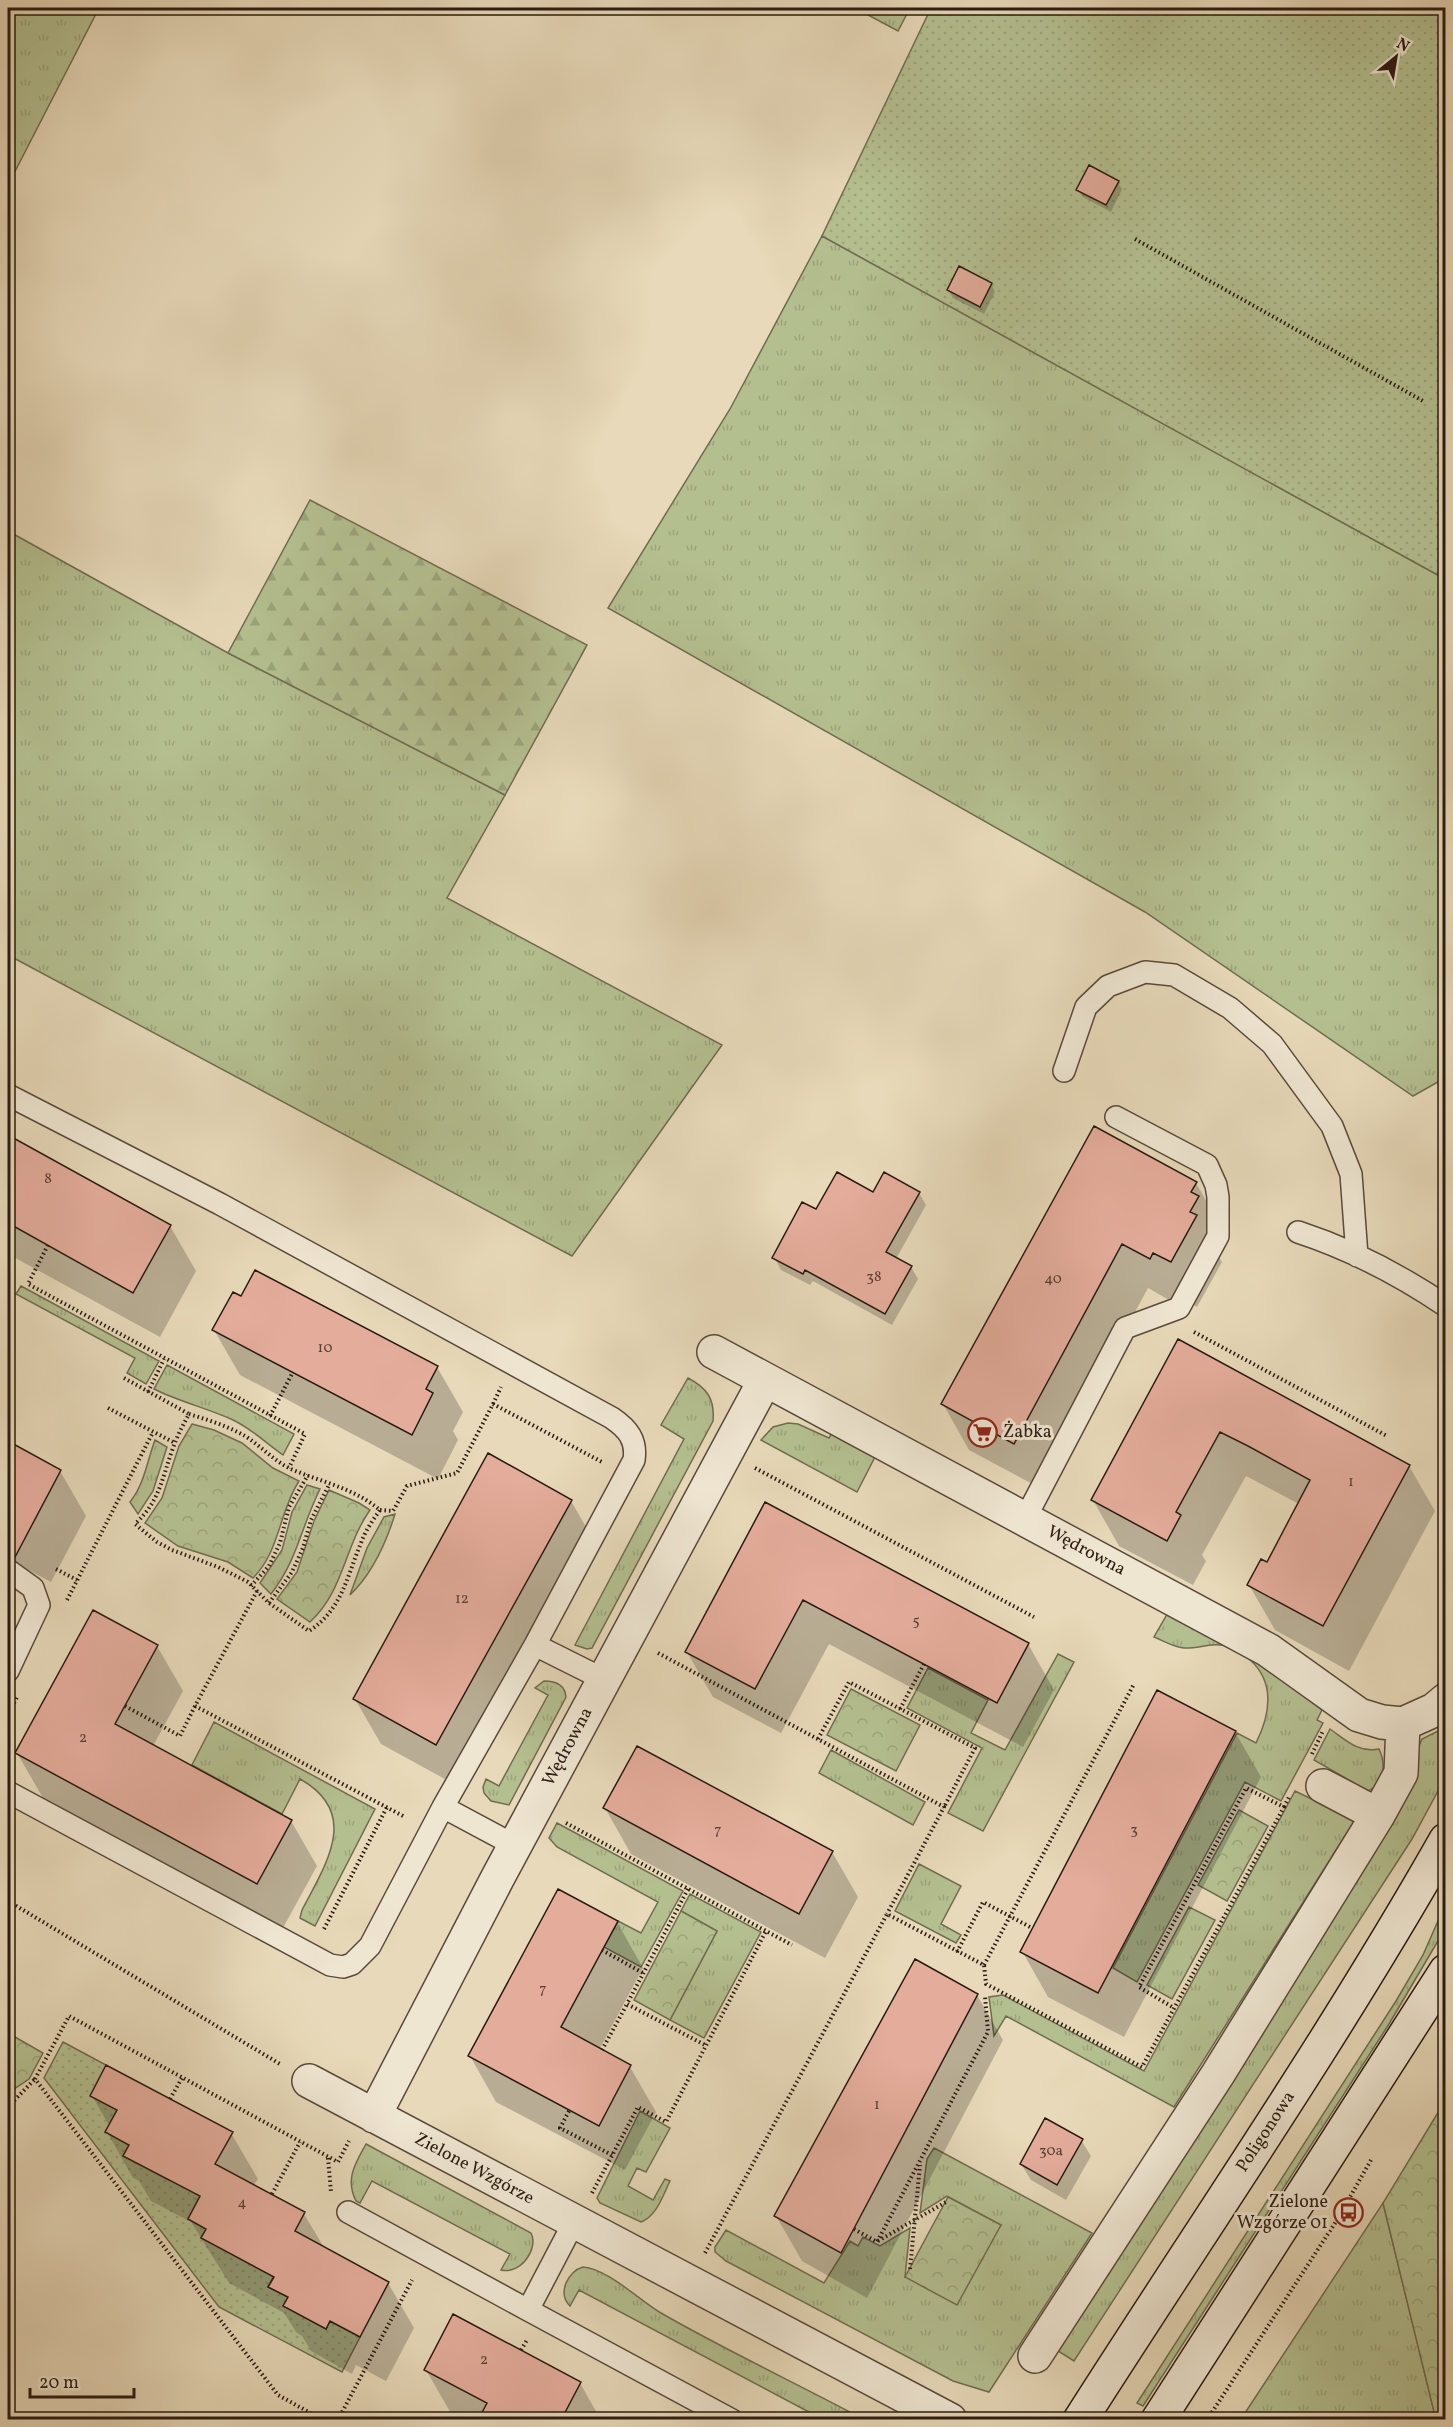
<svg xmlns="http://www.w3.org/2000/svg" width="1453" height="2427" font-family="Vollkorn,serif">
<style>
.grass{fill:url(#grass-tufts);stroke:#6f6d50;stroke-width:1.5}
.forest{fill:url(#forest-firs);stroke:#6f6d50;stroke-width:1.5}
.park{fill:url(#park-crowns);stroke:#6f6d50;stroke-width:1.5}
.garden{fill:url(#garden-dots);stroke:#6f6d50;stroke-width:1.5}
.shadow{fill:#0003}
.building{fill:#e3ac9b;stroke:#2a1b11;stroke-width:1.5}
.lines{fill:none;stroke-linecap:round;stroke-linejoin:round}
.service-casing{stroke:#594a3b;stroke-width:24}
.minor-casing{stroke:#594a3b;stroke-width:36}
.secondary-casing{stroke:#2a1b11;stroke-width:36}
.path{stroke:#2a1b11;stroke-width:4;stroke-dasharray:1.5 3;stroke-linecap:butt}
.service{stroke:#efe6d2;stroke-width:21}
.minor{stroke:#efe6d2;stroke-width:33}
.secondary{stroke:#efe6d2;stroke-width:33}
.labels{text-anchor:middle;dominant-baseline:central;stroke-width:6;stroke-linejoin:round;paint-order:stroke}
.number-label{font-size:15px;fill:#583f34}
.poi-label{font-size:18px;fill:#2a1b11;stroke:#efe6d2;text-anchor:start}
.street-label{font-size:18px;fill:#2a1b11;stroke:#efe6d2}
</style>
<defs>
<pattern id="grass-tufts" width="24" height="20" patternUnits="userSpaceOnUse" patternTransform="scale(1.5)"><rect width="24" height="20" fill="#b4bf90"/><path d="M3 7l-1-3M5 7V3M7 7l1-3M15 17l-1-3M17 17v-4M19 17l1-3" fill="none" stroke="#9ba47b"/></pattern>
<pattern id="forest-firs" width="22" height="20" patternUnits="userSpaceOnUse" patternTransform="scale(1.5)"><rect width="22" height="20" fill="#b4bf90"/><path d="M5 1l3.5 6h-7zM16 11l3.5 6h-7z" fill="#9ba47b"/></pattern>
<pattern id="park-crowns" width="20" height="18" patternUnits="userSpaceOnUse" patternTransform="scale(1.5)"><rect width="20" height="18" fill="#b4bf90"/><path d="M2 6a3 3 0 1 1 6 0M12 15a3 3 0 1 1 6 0" fill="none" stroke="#9ba47b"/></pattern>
<pattern id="garden-dots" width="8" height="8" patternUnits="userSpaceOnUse" patternTransform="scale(1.5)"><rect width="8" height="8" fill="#b4bf90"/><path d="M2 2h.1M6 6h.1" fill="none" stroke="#9ba47b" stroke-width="1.8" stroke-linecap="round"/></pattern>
</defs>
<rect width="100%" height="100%" fill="#e7d9b9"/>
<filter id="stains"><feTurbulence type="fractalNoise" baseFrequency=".00333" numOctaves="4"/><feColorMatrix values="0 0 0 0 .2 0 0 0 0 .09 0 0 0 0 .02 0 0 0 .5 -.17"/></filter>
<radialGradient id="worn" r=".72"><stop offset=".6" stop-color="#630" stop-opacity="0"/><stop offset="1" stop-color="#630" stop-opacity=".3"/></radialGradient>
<path class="grass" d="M 8,8 L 99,8 L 8,185 Z
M 855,8 L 910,8 L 898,31 Z
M 822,236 L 1445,579 L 1445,1078 L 1413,1096 L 1145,912 L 608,608 L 730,409 Z
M 8,531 L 228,653 L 505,795 L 447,898 L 722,1045 L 572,1256 L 8,955 Z
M 21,1286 L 159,1361 L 146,1384 L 127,1373 L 135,1358 L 16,1294 Z
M 167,1365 L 294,1434 L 283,1455 C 266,1443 252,1429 233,1420 C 207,1408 180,1402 154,1389 Z
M 688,1378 C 707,1388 715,1399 713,1421 L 592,1648 L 587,1649 L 575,1645 L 684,1439 L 661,1425 Z
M 788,1423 L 798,1424 L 829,1438 L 834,1430 L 877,1453 L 857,1492 L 761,1440 L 773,1427 Z
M 155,1440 L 167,1447 L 153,1491 L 138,1514 L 130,1502 C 145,1483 147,1461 155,1440 Z
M 307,1485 L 320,1489 C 301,1527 298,1559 271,1594 L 260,1583 L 282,1550 L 292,1512 Z
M 395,1514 C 386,1543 372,1574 350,1595 L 367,1548 L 384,1517 Z
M 1169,1611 L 1235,1647 L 1295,1688 L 1322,1710 L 1317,1720 L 1323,1723 L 1281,1801 L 1245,1782 L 1137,1982 L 1113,1968 L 1237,1733 L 1256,1743 C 1270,1715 1276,1682 1249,1659 C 1243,1655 1237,1649 1230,1647 C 1212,1641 1200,1649 1184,1648 C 1173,1647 1164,1641 1154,1637 Z
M 1058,1654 L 1074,1662 L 983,1831 L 948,1813 L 982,1748 L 907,1708 L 928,1668 L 988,1700 L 971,1733 L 1005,1750 Z
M 544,1681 C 555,1681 565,1685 566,1697 L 509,1805 L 491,1801 L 484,1793 L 483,1787 L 486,1779 L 499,1786 L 548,1695 L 535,1688 Z
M 214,1722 L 375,1809 L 315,1926 L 300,1918 L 302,1910 C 326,1864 361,1813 300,1779 L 282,1814 L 192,1765 Z
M 1444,1728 L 1445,1778 L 1412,1839 L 1074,2361 L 1055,2349 L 1394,1820 L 1411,1789 L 1415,1755 L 1422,1739 Z
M 1330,1729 C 1346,1740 1358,1753 1379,1749 C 1386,1764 1385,1783 1368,1791 L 1314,1760 Z
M 831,1750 L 925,1802 L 913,1825 L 819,1773 Z
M 1295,1791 L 1355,1820 L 1174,2107 L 1006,2016 L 994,2036 L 989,1997 L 1003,1995 L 1144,2071 Z
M 557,1823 L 683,1891 L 641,1967 L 604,1947 L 618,1921 L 641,1933 L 658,1902 L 557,1847 L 549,1838 Z
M 919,1864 L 961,1886 L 941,1924 L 961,1935 L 956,1943 L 895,1911 Z
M 690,1894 L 761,1932 L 704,2038 L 670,2020 L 717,1931 L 681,1911 Z
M 1445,1905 L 1445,1929 L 1389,2024 L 1143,2406 L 1137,2403 L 1396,2001 L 1423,1955 Z
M 1189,1907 L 1215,1920 L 1172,1999 L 1147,1985 Z
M 640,2111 L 670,2128 L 646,2172 L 637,2168 L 628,2186 L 653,2200 L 665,2179 L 670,2181 C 663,2195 657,2216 641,2222 L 600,2203 L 597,2198 Z
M 366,2144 L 531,2233 C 539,2248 521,2275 501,2270 L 510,2254 L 372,2181 L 360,2203 L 356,2201 C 345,2179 355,2164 366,2144 Z
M 934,2148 L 1092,2233 L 989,2392 L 953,2381 L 726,2261 L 715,2252 L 715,2247 L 726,2230 L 824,2283 L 850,2241 L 858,2246 L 863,2237 L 880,2246 L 910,2228 L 905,2277 L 1001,2225 L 947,2196 L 920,2213 L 927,2159 Z
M 1383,2203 L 1436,2419 L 1241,2419 Z
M 583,2267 C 608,2269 639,2300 661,2313 C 727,2351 796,2383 863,2419 L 822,2419 L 579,2290 L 570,2306 C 557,2293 568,2271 583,2267 Z"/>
<path class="forest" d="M 310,500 L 587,645 L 505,795 L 228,653 Z"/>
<path class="park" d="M 192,1424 L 214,1430 L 242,1443 L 273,1468 L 299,1481 C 279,1512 280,1551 253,1578 L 228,1562 L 178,1546 L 145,1523 L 162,1498 L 179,1446 Z
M 329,1490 L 359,1503 L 370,1510 C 344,1547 344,1591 310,1622 L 277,1599 L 297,1572 L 314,1521 Z
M 851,1689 L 920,1725 L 896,1771 L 827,1735 Z
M 1239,1810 L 1268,1826 L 1227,1901 L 1198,1885 Z
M 681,1911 L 717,1931 L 670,2020 L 634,2000 Z
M 8,2033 L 43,2053 L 29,2079 L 8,2093 Z
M 1445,2101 L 1446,2419 L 1436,2420 L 1383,2203 Z
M 948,2197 L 1001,2225 L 957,2305 L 905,2277 Z"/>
<path class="garden" d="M 931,8 L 1445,8 L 1445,579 L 822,236 Z
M 63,2042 L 106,2065 L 117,2110 L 106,2132 L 129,2145 L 123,2156 L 169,2180 L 205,2187 L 188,2219 L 206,2229 L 201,2238 L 278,2268 L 268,2287 L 288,2297 L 284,2306 L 326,2329 L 330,2321 L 360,2337 L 342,2372 L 219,2307 L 44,2078 Z"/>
<path class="shadow" d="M 1117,182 L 1122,189 L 1111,212 L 1083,197 L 1078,190 Z
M 991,284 L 995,292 L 984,314 L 953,298 L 948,290 Z
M 1095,1128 L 1196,1183 L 1222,1228 L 1217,1254 L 1222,1262 L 1197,1307 L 1179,1297 L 1176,1304 L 1148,1288 L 1040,1488 L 969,1450 L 943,1404 Z
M 8,1137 L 170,1226 L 196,1271 L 160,1337 L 8,1254 Z
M 919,1193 L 926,1205 L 896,1259 L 911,1267 L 918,1279 L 892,1325 L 813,1281 L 810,1285 L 781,1270 L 774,1257 L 817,1211 L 873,1194 Z
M 214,1330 L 437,1367 L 463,1412 L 453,1431 L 458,1440 L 438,1479 L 240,1375 Z
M 1179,1341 L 1409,1466 L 1435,1511 L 1349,1671 L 1275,1630 L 1249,1585 L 1267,1564 L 1299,1504 L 1246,1476 L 1202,1555 L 1206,1561 L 1193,1585 L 1119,1546 L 1093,1500 Z
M 8,1443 L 60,1471 L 86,1516 L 51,1582 L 8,1559 Z
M 571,1501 L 597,1546 L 463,1789 L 381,1744 L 355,1699 Z
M 766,1504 L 1028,1644 L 1054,1690 L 1023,1747 L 829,1644 L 781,1733 L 713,1697 L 687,1652 Z
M 157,1646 L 183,1691 L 153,1746 L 291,1821 L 317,1866 L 283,1928 L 43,1798 L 17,1753 Z
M 1235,1732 L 1261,1777 L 1124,2037 L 1048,1997 L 1022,1951 Z
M 605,1808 L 832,1852 L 858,1897 L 825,1958 L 631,1854 Z
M 617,1922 L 643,1968 L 599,2050 L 630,2067 L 656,2112 L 625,2170 L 496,2102 L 470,2056 Z
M 977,1995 L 1003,2040 L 867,2298 L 802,2261 L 776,2216 Z
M 92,2096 L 231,2133 L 258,2179 L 253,2186 L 304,2214 L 325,2249 L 388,2283 L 414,2328 L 386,2381 L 356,2365 L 352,2374 L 311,2351 L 302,2336 L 296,2332 L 284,2313 L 229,2283 L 191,2222 L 151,2201 L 139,2181 L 133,2178 L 107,2132 L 110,2127 Z
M 1081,2140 L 1091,2156 L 1066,2200 L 1031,2180 L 1021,2164 Z
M 426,2370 L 580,2383 L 601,2420 L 460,2420 L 452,2415 Z"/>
<path class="building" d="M 1089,165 L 1119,181 L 1106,205 L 1076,190 Z
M 959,266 L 992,283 L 980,307 L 947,290 Z
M 1094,1126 L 1197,1182 L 1191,1192 L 1199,1196 L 1190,1212 L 1197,1215 L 1171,1262 L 1153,1253 L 1150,1259 L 1122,1244 L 1014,1444 L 941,1404 Z
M 8,1135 L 171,1225 L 133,1293 L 8,1223 Z
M 837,1172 L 873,1192 L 884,1172 L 920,1192 L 886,1252 L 912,1266 L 885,1314 L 805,1270 L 803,1274 L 772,1258 L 802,1202 L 816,1209 Z
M 255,1270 L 438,1366 L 426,1389 L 433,1393 L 412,1435 L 212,1330 L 233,1292 L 241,1296 Z
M 1178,1339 L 1410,1465 L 1323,1626 L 1247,1585 L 1261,1559 L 1267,1562 L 1310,1480 L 1248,1446 L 1220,1432 L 1176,1512 L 1181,1515 L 1167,1541 L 1091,1500 Z
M 8,1441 L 61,1470 L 14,1559 L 8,1558 Z
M 488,1453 L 572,1500 L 436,1745 L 353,1699 Z
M 765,1502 L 1029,1643 L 997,1703 L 803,1600 L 755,1689 L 685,1652 Z
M 93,1610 L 158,1645 L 115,1724 L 292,1820 L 257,1884 L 15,1753 Z
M 1157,1690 L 1236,1731 L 1098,1993 L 1020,1952 Z
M 637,1746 L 833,1851 L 799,1914 L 603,1808 Z
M 558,1889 L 618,1921 L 561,2027 L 631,2065 L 599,2126 L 468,2056 Z
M 915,1959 L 978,1994 L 841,2253 L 774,2216 Z
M 106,2065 L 233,2132 L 215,2164 L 305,2212 L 295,2231 L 389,2282 L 360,2337 L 330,2321 L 326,2329 L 283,2306 L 288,2297 L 268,2287 L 274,2277 L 201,2238 L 206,2229 L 188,2219 L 200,2196 L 123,2156 L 129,2145 L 105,2132 L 117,2110 L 90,2096 Z
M 1045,2118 L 1083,2139 L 1057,2185 L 1020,2164 Z
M 453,2314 L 581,2382 L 561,2420 L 478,2420 L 487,2403 L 424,2370 Z"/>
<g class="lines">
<defs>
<path id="service" d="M 1064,1071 L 1086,1007 L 1108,986 L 1145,972 L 1174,975 L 1230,1008 L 1272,1044 L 1332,1126 L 1351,1174 L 1357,1256
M 8,1095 L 220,1204 L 612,1418 C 628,1429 637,1440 634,1460 L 535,1645 L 443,1807 L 370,1946 L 352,1964 L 343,1967 L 330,1965 L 8,1792
M 1298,1232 C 1350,1249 1400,1275 1446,1306
M 1025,1519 L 1125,1328 L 1179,1308 L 1218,1236 L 1218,1197 L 1216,1185 L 1207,1165 L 1116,1117
M 8,1570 L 33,1588 L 39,1605 L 8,1671
M 535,1645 L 605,1680
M 443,1807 L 516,1846
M 348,2212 L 528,2310
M 574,2222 L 528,2310 L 732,2420"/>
<path id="minor" d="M 714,1352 L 1268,1650 L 1359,1715 L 1382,1722 L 1403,1724 L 1434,1710 L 1446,1700
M 1323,1786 L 1378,1815
M 309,2081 L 950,2420
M 374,2116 L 497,1879 L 765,1380
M 1035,2356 L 1218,2074 L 1378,1815 L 1401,1773 L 1403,1724"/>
<path id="secondary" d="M 1080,2420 C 1203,2227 1333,2039 1446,1840
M 1158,2420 L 1446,1971"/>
</defs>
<use href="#service" class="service-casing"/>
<use href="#minor" class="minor-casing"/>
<use href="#secondary" class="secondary-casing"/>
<path class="path" d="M 1135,239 L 1423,401
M 48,1245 L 28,1284 L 305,1434 L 289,1468
M 1194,1332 L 1387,1436
M 124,1378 L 189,1414
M 148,1392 L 164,1359
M 493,1404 L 501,1387
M 108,1408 L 175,1443
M 189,1414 C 208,1420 228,1426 245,1436 C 261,1446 274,1461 291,1469 C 321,1482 354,1488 380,1510 C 373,1520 365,1531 361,1543 C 347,1576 342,1610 309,1631 L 269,1603 L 248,1582 L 218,1567 L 172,1550 L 157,1542 L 135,1524 C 160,1501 162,1478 173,1448 C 177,1436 183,1425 189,1414 Z
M 270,1416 L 293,1372
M 755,1468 L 1034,1617
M 380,1510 L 393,1511 L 407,1486 L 457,1473 L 493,1404 L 602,1462
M 56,1569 L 77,1580
M 251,1586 L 269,1566 L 280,1543 L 289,1507 L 308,1475
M 257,1591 L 195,1706 L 405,1817
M 67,1600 L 153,1432
M 269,1603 L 292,1572 L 303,1548 L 311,1520 L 329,1485
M 658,1653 L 944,1807 L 887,1914
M 125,1706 L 180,1736 L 195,1706
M 900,1709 L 924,1664
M 8,1715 L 17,1697
M 818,1739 L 849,1682 L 975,1748 L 944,1807
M 1312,1754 L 1323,1731
M 1284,1807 L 1290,1795
M 566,1823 L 792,1945
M 688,1889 L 627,2004 L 707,2046
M 8,1901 L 280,2064
M 324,1929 L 387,1807
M 602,1950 L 643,1973
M 957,1952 L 983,1902 L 1032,1928
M 984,1965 L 1134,1684
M 602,2050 L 627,2004
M 170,2099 L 182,2078
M 8,2107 L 35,2079
M 569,2111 L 560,2128 L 612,2155
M 328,2158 L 331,2192
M 592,2193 L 638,2107 L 666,2122 L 766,1931
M 272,2194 L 300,2142
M 854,2229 L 877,2242 L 988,2032 L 985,1996
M 878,2241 L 946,2202
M 705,2253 L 887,1914 L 984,1965 L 986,1984 L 1142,2067 L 1284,1807 L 1246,1788 L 1139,1987 L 1174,2008
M 910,2269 L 920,2165
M 521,2350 L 527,2340
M 323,2420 L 278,2395 L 35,2079 L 69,2016 L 338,2162 L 349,2141
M 338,2420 L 412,2280
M 1207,2420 L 1337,2220 L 1371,2160"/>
<use href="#service" class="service"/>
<use href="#minor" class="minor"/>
<use href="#secondary" class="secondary"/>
</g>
<defs>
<symbol id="supermarket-ring" viewBox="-11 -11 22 22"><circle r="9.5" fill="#efe6d2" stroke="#8f2418" stroke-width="1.5"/><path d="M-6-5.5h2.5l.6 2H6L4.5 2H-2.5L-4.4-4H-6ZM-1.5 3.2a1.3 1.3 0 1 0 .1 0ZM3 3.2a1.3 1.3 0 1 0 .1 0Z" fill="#8f2418"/></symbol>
<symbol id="bus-ring" viewBox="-11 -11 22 22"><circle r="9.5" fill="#efe6d2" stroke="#8f2418" stroke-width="1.5"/><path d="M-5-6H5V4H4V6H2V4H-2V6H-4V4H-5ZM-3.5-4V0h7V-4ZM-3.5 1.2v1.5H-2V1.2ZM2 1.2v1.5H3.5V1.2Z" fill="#8f2418"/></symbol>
</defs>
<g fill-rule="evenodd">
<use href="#supermarket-ring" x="966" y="1416" width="33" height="33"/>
<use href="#bus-ring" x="1332" y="2196" width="33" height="33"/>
</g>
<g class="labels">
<g class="number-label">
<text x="48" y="1179">8</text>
<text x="874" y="1277">38</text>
<text x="1053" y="1279">40</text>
<text x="325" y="1348">10</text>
<text x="1351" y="1482">1</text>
<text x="462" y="1599">12</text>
<text x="916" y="1621">5</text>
<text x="83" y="1738">2</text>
<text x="718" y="1830">7</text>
<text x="1134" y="1830">3</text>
<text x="543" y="1989">7</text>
<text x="877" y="2105">1</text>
<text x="1051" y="2151">30a</text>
<text x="242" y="2203">4</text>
<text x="484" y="2360">2</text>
</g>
<g class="poi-label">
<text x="1003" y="1432">Żabka</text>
<text x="1328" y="2202" text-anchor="end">Zielone<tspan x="1328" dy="21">Wzgórze 01</tspan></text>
</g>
<g class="street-label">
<text transform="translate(1086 1551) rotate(28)">Wędrowna</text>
<text transform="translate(568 1747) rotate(-62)">Wędrowna</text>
<text transform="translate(1266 2132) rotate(-57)">Poligonowa</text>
<text transform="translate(474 2169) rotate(28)">Zielone Wzgórze</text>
</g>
</g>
<rect width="1453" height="2427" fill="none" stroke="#e7d9b9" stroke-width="30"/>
<rect x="9" y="9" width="1435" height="2409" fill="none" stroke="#2a1b11" stroke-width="3"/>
<rect x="15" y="15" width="1423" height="2397" fill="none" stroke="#2a1b11" stroke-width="1.5"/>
<g transform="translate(1396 57) rotate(30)" stroke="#efe6d2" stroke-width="4.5" paint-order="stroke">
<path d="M0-4.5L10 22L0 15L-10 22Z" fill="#2a1b11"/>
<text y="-9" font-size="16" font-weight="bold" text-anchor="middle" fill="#2a1b11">N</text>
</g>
<path d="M30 2388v9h104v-9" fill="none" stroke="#2a1b11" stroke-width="3"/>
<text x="39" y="2388" font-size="18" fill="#2a1b11" stroke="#efe6d2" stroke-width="4.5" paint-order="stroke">20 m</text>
<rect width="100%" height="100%" filter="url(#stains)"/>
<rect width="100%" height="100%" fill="url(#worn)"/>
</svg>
